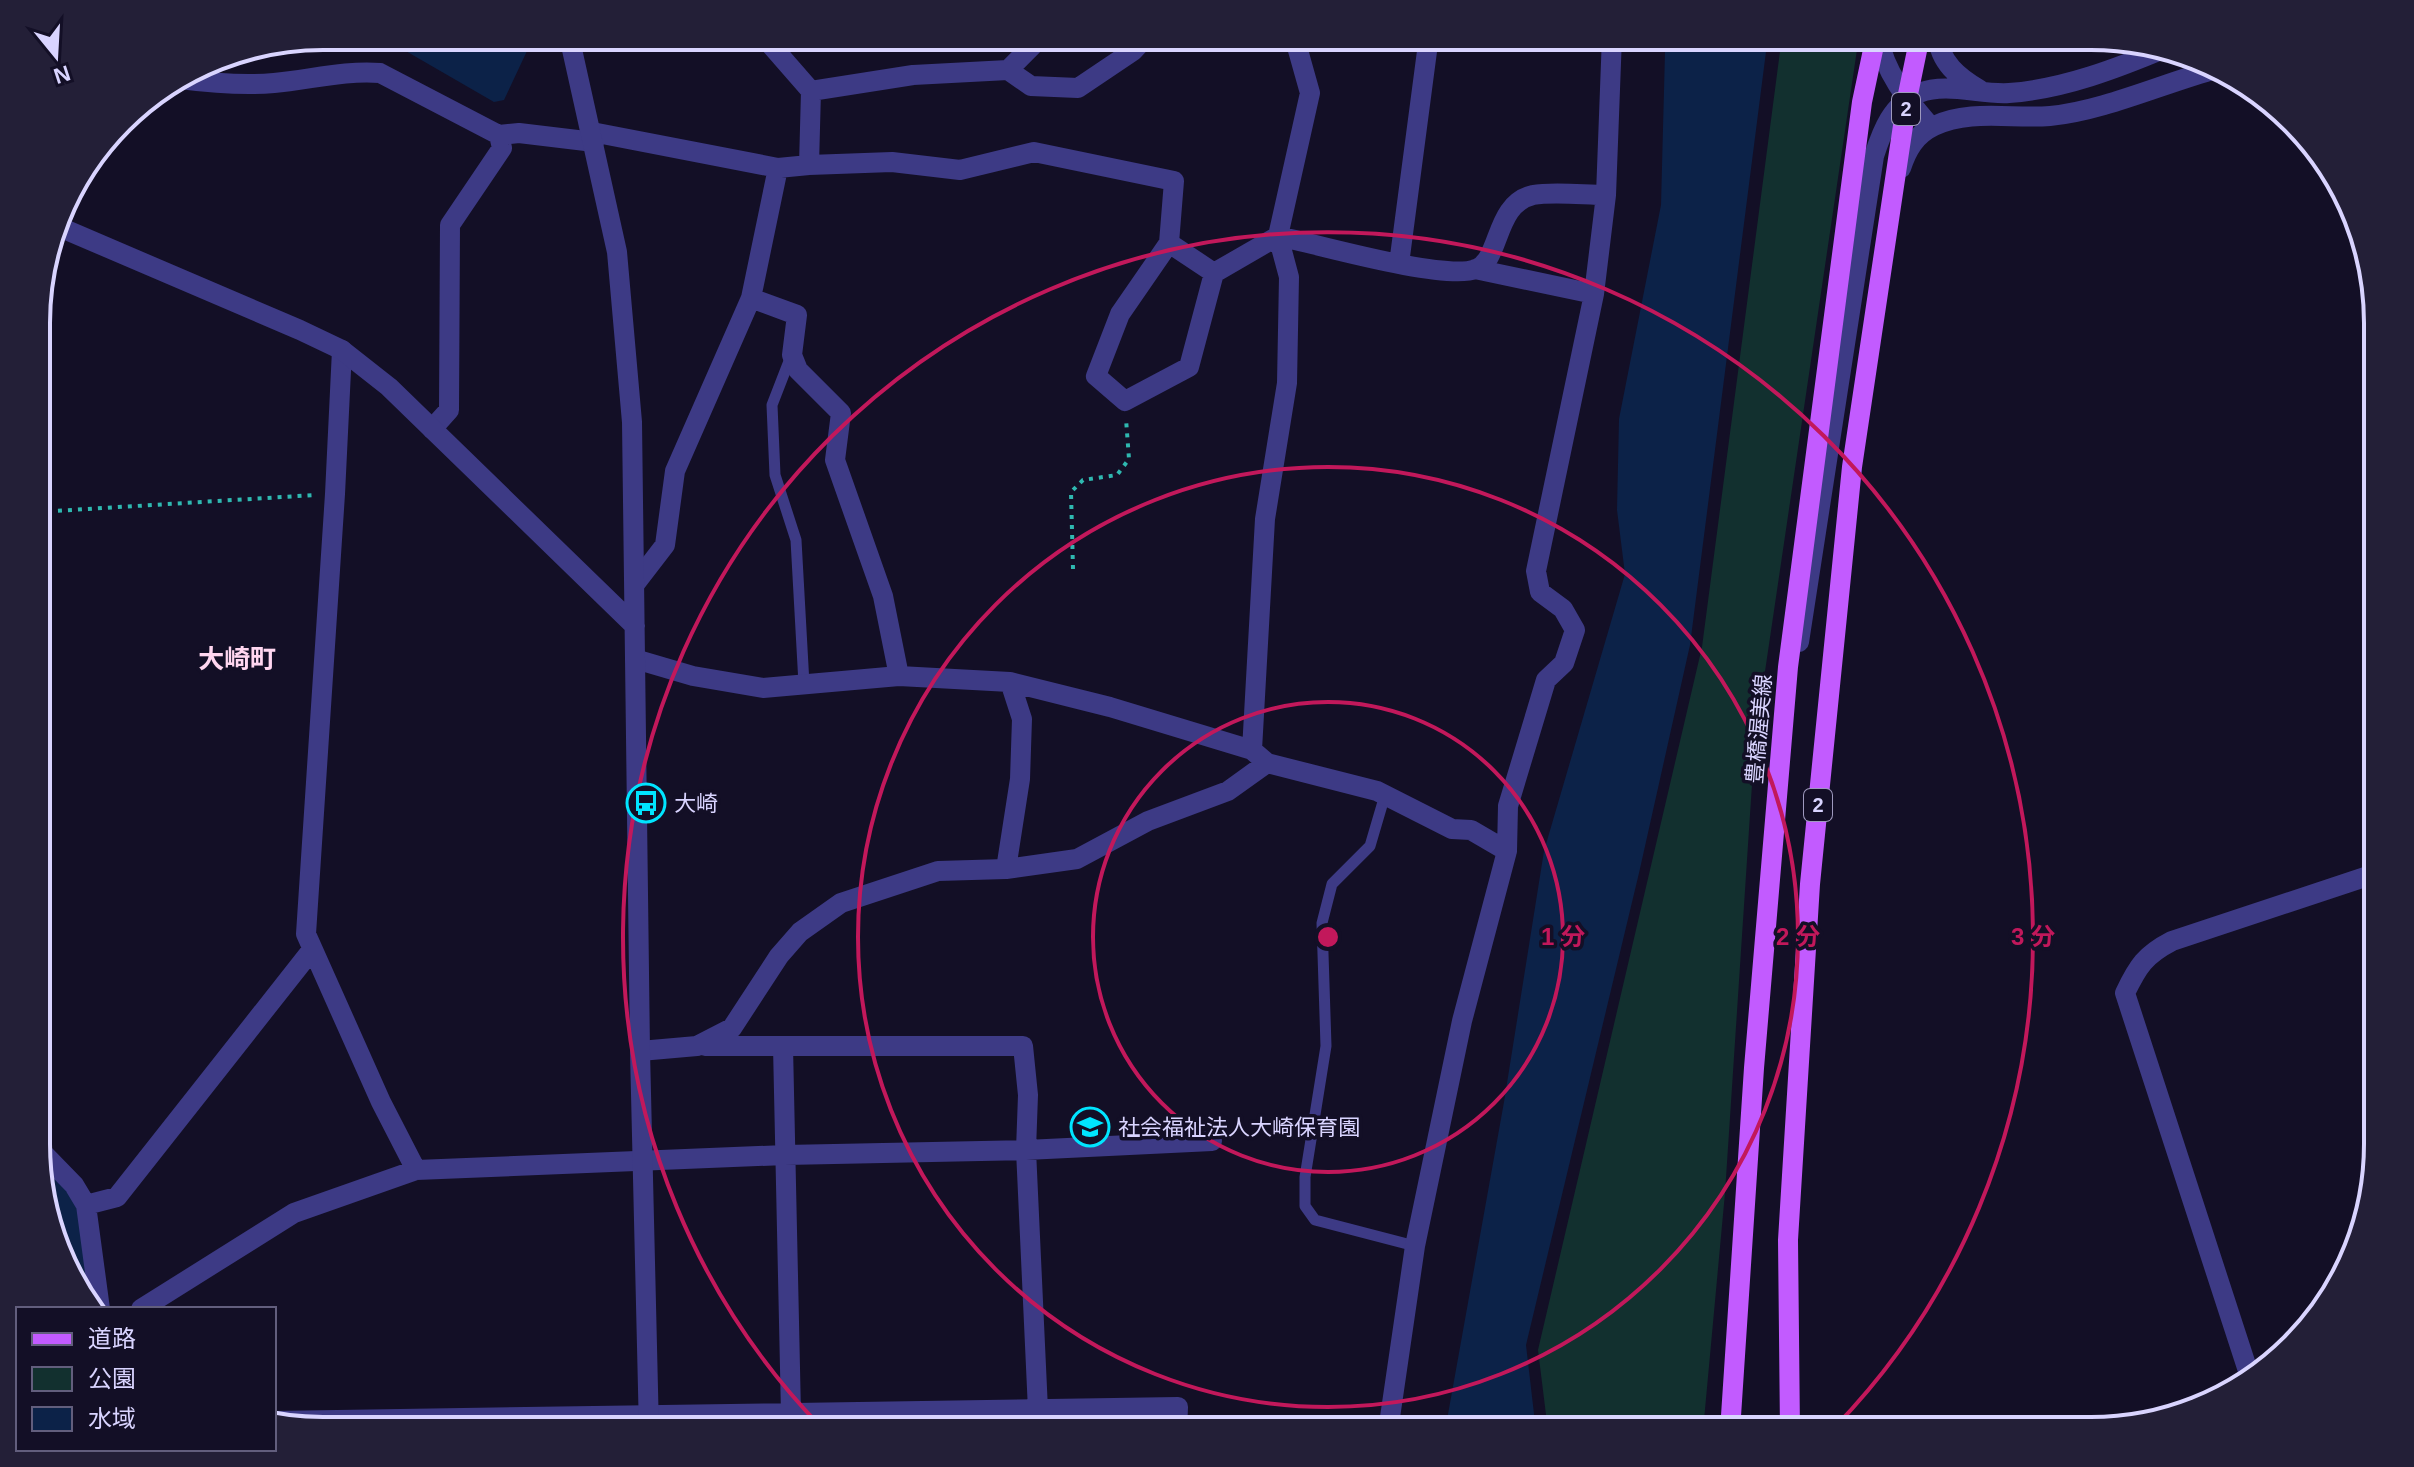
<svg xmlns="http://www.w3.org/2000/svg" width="2414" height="1467" font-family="Helvetica,'Noto Sans JP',sans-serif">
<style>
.green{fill:#12302f}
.water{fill:#0c2248}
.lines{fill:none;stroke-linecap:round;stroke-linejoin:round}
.river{stroke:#0c2248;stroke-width:36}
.path{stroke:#2fb8b0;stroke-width:4;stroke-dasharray:4 6;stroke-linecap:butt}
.service{stroke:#3d3a85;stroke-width:11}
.minor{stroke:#3d3a85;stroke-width:20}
.tertiary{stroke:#3d3a85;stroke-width:20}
.primary{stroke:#c25bff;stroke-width:20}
.ring{fill:none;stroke:#c2185b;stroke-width:4}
.labels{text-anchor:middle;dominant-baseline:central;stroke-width:7;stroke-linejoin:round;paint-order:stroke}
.shield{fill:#130f26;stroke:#9e99be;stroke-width:2}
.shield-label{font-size:20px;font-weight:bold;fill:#d9d4ff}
.street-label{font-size:22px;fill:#d9d4ff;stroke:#130f26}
.poi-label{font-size:22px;fill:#d9d4ff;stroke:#130f26;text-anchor:start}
.quarter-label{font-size:26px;font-weight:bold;fill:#ffd6f0;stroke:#130f26}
.rim{fill:none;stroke:#d9d4ff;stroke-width:4}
.centre{fill:#c2185b;stroke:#130f26;stroke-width:4}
.ring-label{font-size:24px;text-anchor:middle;font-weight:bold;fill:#c2185b;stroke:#130f26;stroke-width:7;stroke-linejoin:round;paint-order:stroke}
</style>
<rect width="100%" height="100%" fill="#130f26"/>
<path class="green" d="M 1782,36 L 1859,36 L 1755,739 L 1725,1193 L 1703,1431 L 1548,1431 L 1538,1350 L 1702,647 Z"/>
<path class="water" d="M 323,36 L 534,36 L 504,100 L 494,102 L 385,39 L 275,48 L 275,46 Z
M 1668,36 L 1768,36 L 1690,645 L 1639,873 L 1526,1345 L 1536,1431 L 1445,1431 L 1504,1102 L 1544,851 L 1625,574 L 1617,510 L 1619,419 L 1661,205 L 1665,52 Z"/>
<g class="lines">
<path class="river" d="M 38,1173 L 61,1194 L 68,1206 L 81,1295"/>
<path class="path" d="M 38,512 L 315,495
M 1073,569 L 1071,492 L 1083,480 L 1117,475 L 1129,459 L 1126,419"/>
<path class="service" d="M 791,356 L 772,405 L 775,475 L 796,540 L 804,684
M 1385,795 L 1370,846 L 1332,884 L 1322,923 L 1326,1046 L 1305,1177 L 1305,1206 L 1315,1220 L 1415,1246"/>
<path class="minor" d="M 1008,70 L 1031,86 L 1078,88 L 1133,51 L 1147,36
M 180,79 C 211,83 242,86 274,83 C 309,80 345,70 380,73 L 499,135 L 519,133 L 594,142
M 811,91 L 913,75 L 1008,70 L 1042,36
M 592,132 L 778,168 L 809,165 L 811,91 L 763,36
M 809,165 L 892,162 L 960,170 L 1034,152 L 1174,181 L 1169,243 L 1120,314 L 1096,376 L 1125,401 L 1189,367 L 1214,273 L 1278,236 C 1316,244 1444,281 1476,269 C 1501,260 1494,204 1533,195 C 1553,191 1585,195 1606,195
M 1169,243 L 1214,273
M 1399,264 L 1429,36
M 1475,269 L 1594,294
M 751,298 L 797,315 L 792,355 L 798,370 L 841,413 L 835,460 L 883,596 L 899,676
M 342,350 L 335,494 L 306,934 L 381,1102 L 416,1170
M 432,429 L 449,410 L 450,225 L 502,148 L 499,135
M 635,584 L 665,545 L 675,471 L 751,298 L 778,168
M 635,659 L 693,676 L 763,688 L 899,676 L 1010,682 L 1110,707 L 1252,750 L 1267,763 L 1377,791 L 1452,829 L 1471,830 L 1507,851
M 1252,750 L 1265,519 L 1287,383 L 1289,277 L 1278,236 L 1310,93 L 1294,36
M 1006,869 L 1020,779 L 1022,719 L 1010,682
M 705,1046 L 1023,1046 L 1028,1095 L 1026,1150 L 1038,1410 L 1037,1431
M 783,1046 L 791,1414
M 640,1051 L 697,1046 L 732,1028 L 779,956 L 800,932 L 841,903 L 938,871 L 1006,869 L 1077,859 L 1148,821 L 1228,791 L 1267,763
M 38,1148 L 74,1185 L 86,1205 L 100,1309
M 86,1205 L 117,1197 L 311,951
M 141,1309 L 294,1213 L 416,1170 L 785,1155 L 1026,1150 L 1212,1141
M 274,1421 L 1178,1407 L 1177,1431
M 1388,1431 L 1415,1246 L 1462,1021 L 1507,851 L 1508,806 L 1546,680 L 1564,663 L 1575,630 L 1563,609 L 1540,592 L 1536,571 L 1594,294 L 1606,195 L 1612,36"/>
<path class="tertiary" d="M 569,36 L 617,252 L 632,422 L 640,1051 L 649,1431
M 1878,36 C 1885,74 1907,99 1931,127
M 1938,36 C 1939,62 1959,78 1980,90
M 1901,168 C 1907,150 1915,135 1934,126 C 1969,109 2011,119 2050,116 C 2103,111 2164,83 2216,69
M 57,226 L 300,330 L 342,350 L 389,387 L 635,626
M 1799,642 L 1874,156 C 1882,131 1892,104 1919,93 C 1947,82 1980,95 2009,93 C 2064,89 2118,68 2168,47
M 2250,1377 L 2125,993 C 2138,966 2145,955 2172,941 L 2377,873"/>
<path class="primary" d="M 1730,1431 L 1754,1068 L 1788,667 L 1862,102 L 1876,36
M 1790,1431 L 1788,1240 L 1810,884 L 1852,467 L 1907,99 L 1920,36"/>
</g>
<g class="ring">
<circle cx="1328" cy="937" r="235"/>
<circle cx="1328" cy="937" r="470"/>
<path d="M821 1427A705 705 0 1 1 1835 1427"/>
</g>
<defs>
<symbol id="bus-ring" viewBox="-11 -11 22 22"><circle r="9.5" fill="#130f26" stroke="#00e5ff" stroke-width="1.5"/><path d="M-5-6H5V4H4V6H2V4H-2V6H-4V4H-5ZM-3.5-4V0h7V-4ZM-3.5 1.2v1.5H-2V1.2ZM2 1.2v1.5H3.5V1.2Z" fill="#00e5ff"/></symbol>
<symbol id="school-ring" viewBox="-11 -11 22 22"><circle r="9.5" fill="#130f26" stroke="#00e5ff" stroke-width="1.5"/><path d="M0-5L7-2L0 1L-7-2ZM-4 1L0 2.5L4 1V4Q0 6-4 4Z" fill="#00e5ff"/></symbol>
</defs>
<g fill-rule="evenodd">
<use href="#bus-ring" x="624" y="781" width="44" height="44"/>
<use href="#school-ring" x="1068" y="1105" width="44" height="44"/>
</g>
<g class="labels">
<g class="shield">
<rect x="1892" y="93" width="28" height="32" rx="6"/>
<rect x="1804" y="789" width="28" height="32" rx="6"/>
</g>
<g class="shield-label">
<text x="1906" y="109">2</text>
<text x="1818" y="805">2</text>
</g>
<g class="street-label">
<text transform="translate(1759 729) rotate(-85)">豊橋渥美線</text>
</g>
<g class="poi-label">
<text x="674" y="803">大崎</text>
<text x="1118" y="1127">社会福祉法人大崎保育園</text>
</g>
<g class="quarter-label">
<text x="237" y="659">大崎町</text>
</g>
</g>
<path d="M0 0H2414V1467H0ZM323 50H2091A273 273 0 0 1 2364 323V1144A273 273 0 0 1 2091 1417H323A273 273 0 0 1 50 1144V323A273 273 0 0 1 323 50Z" fill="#231f37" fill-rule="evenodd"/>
<path class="rim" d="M323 50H2091A273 273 0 0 1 2364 323V1144A273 273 0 0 1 2091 1417H323A273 273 0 0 1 50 1144V323A273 273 0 0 1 323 50Z"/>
<circle cx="1328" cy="937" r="12" class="centre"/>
<g class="ring-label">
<text x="1563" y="945">1 分</text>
<text x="1798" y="945">2 分</text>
<text x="2033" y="945">3 分</text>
</g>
<rect x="16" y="1307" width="260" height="144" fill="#130f26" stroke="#625e7d" stroke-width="2"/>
<rect x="32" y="1333" width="40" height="12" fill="#c25bff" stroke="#625e7d" stroke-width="2"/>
<text x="88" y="1347" font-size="24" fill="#d9d4ff">道路</text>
<rect x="32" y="1367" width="40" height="24" fill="#12302f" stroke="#625e7d" stroke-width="2"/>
<text x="88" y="1387" font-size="24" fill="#d9d4ff">公園</text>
<rect x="32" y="1407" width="40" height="24" fill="#0c2248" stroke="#625e7d" stroke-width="2"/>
<text x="88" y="1427" font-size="24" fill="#d9d4ff">水域</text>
<g transform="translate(56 56) rotate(162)" stroke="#130f26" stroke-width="6" paint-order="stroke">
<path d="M0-6L14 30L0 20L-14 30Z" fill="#d9d4ff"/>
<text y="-12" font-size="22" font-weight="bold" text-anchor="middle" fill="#d9d4ff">N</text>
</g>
</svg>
